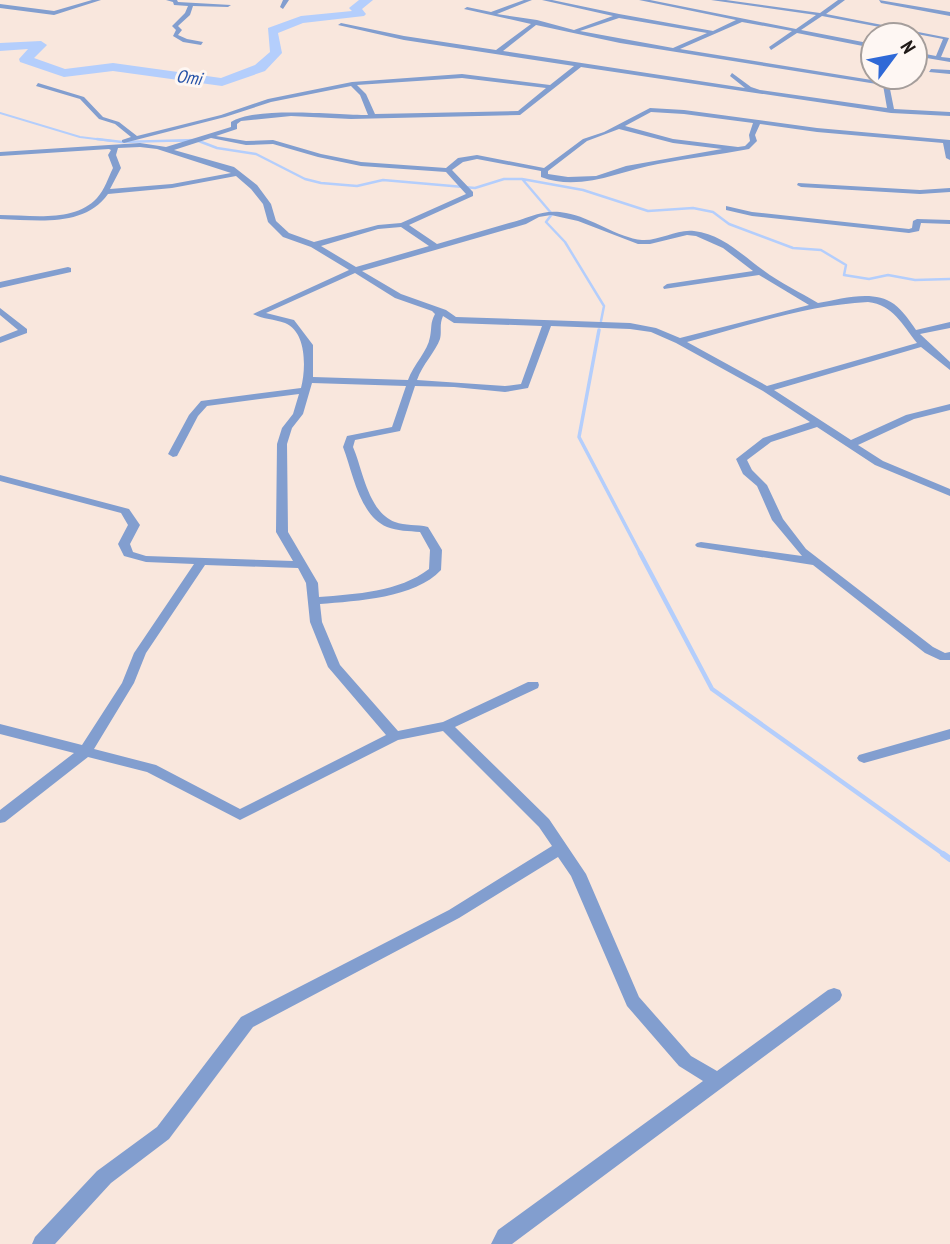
<svg xmlns="http://www.w3.org/2000/svg" width="950" height="1244" font-family="'PT Sans Narrow',sans-serif">
<style>
.lines{fill:none;stroke-linecap:round;stroke-linejoin:round}
.stream-far4{stroke:#b4cefc;stroke-width:2}
.stream-far3{stroke:#b4cefc;stroke-width:2.5}
.stream-far2{stroke:#b4cefc;stroke-width:3.5}
.stream-far1{stroke:#b4cefc;stroke-width:4.5}
.stream{stroke:#b4cefc;stroke-width:6}
.river{fill:#b4cefc;fill-rule:evenodd}
.minor{fill:#829ecf;fill-rule:evenodd}
.labels{text-anchor:middle;dominant-baseline:central;stroke-width:6;stroke-linejoin:round;paint-order:stroke}
.far-water-label{font-size:18px;font-style:italic;fill:#2451a7;stroke:#fef7f3}
</style>
<rect width="100%" height="100%" fill="#f9e7dd"/>
<g class="lines">
<path class="stream-far4" d="M 0,113 L 80,137 L 112,141
M 168,141 L 198,141"/>
<path class="stream-far3" d="M 97,139 L 122,142 L 196,140 L 217,148 L 256,154 L 305,179 L 321,183 L 357,186 L 383,180 L 475,188 L 504,179 L 522,179 L 583,190 L 648,211 L 693,208 L 713,212 L 729,224 L 793,248 L 821,250 L 846,265 L 844,275 L 869,279 L 888,275 L 915,280 L 950,279
M 523,180 L 552,214 L 546,222 L 565,242 L 604,306 L 601,321"/>
<path class="stream-far2" d="M 599,330 L 579,437 L 641,555"/>
<path class="stream-far1" d="M 640,553 L 712,689 L 946,856"/>
<path class="stream" d="M 943,854 L 950,859"/>
<path class="river" d="M 359,0 L 373,0 L 362,9 L 366,14 L 364,16 L 303,23 L 278,33 L 282,53 L 265,71 L 222,86 L 113,71 L 64,77 L 20,62 L 19,59 L 28,49 L 0,51 L 0,43 L 41,41 L 47,45 L 34,58 L 65,69 L 113,63 L 221,78 L 255,65 L 270,52 L 268,28 L 301,16 L 352,11 L 349,8 Z"/>
<path class="minor" d="M 92,0 L 101,0 L 54,15 L 0,8 L 0,4 L 54,11 Z
M 166,0 L 177,0 L 178,2 L 231,5 L 228,7 L 193,6 L 190,15 L 178,26 L 182,30 L 178,35 L 187,39 L 203,42 L 201,45 L 183,42 L 173,36 L 176,30 L 172,26 L 185,13 L 188,6 L 174,5 L 173,2 Z
M 283,0 L 289,0 L 283,9 L 280,7 Z
M 524,0 L 532,0 L 497,14 L 537,20 L 574,30 L 613,16 L 542,0 L 552,0 L 619,14 L 713,31 L 736,20 L 639,0 L 650,0 L 796,29 L 816,15 L 711,0 L 726,0 L 820,13 L 838,0 L 845,0 L 826,14 L 949,38 L 941,57 L 950,58 L 950,62 L 915,56 L 915,52 L 936,56 L 943,39 L 822,16 L 801,30 L 873,44 L 873,48 L 797,33 L 771,50 L 769,47 L 792,31 L 742,22 L 680,49 L 884,82 L 888,77 L 892,77 L 889,84 L 894,109 L 950,112 L 950,116 L 891,113 L 581,67 L 520,115 L 351,119 L 291,116 L 241,121 L 237,124 L 237,129 L 216,136 L 246,141 L 273,140 L 321,154 L 361,162 L 446,168 L 458,158 L 477,155 L 544,168 L 583,139 L 604,132 L 650,108 L 684,110 L 817,128 L 950,140 L 950,160 L 946,158 L 943,143 L 817,132 L 760,124 L 755,135 L 757,141 L 749,149 C 719,155 688,158 658,164 C 620,171 580,192 541,177 L 541,171 L 477,159 L 463,162 L 452,170 L 473,192 L 473,196 L 409,225 L 437,244 C 461,237 485,230 509,223 C 529,218 544,208 566,213 C 591,217 618,238 642,240 C 660,241 676,229 694,231 C 722,234 742,255 763,270 C 780,283 800,292 818,303 C 842,299 873,289 894,304 C 903,311 910,321 916,330 L 950,322 L 950,328 L 920,334 L 950,362 L 950,370 L 921,347 L 774,390 L 851,440 L 906,415 L 950,404 L 950,410 L 914,419 L 858,445 L 883,461 L 950,489 L 950,496 L 875,465 L 817,427 L 771,442 L 747,460 L 752,470 L 767,485 L 783,519 L 806,549 L 933,647 L 945,653 L 950,652 L 950,660 L 940,660 L 925,653 L 813,565 L 697,547 L 695,545 L 697,543 L 701,542 L 802,556 L 772,520 L 757,486 L 743,474 L 736,459 L 763,438 L 810,422 L 763,391 L 676,343 L 651,332 L 630,329 L 551,326 L 528,388 L 505,392 L 454,387 L 415,386 L 400,431 L 355,440 L 353,447 C 363,470 368,512 395,522 C 405,526 417,524 428,527 L 442,550 L 441,570 C 415,598 357,601 320,604 L 322,622 L 340,665 L 398,731 L 443,722 L 528,682 L 538,682 L 539,685 L 538,688 L 455,727 L 549,819 L 586,874 L 639,997 L 691,1056 L 717,1071 L 828,990 L 834,988 L 840,990 L 842,995 L 840,1000 L 512,1244 L 491,1244 L 498,1230 L 703,1081 L 679,1066 L 627,1006 L 571,876 L 558,857 L 459,918 L 253,1027 L 169,1139 L 111,1183 L 55,1244 L 32,1244 L 35,1237 L 97,1171 L 157,1127 L 241,1017 L 449,910 L 552,846 L 539,827 L 443,731 L 398,740 L 240,820 L 147,772 L 88,757 L 5,822 L 0,823 L 0,810 L 74,753 L 0,734 L 0,724 L 82,745 L 122,683 L 134,653 L 194,564 L 146,562 L 124,556 L 118,544 L 128,525 L 121,513 L 0,481 L 0,475 L 129,509 L 140,525 L 130,544 L 133,552 L 146,556 L 293,561 L 276,532 L 277,444 L 282,428 L 293,414 L 299,394 L 207,406 L 198,416 L 177,456 L 173,457 L 168,454 L 189,415 L 201,401 L 301,388 C 306,369 307,332 285,323 C 274,319 262,319 253,314 L 349,270 L 311,247 L 283,237 L 268,222 L 263,204 L 251,189 L 236,176 L 172,188 L 108,194 C 84,228 36,220 0,219 L 0,215 C 31,215 74,223 97,198 C 105,189 108,178 113,168 L 108,155 L 111,150 L 109,149 L 0,156 L 0,152 L 140,143 L 166,147 L 231,127 L 231,122 C 254,106 337,115 368,115 L 360,95 L 351,86 L 271,102 L 225,117 L 124,143 L 122,142 L 122,140 L 131,137 L 115,124 L 99,119 L 80,99 L 36,86 L 38,83 L 84,97 L 103,117 L 119,122 L 137,136 L 221,115 L 268,99 L 352,82 L 462,74 L 550,85 L 574,66 L 404,40 L 338,25 L 341,23 L 404,36 L 496,50 L 531,24 L 464,9 L 467,7 L 491,12 ZM 619,18 L 707,33 L 673,48 L 580,31 ZM 536,25 L 620,43 L 883,85 L 887,108 L 760,90 L 751,87 L 732,73 L 730,76 L 745,88 L 503,51 ZM 462,78 L 546,88 L 518,111 L 375,114 L 366,94 L 357,85 ZM 651,112 L 684,114 L 753,123 L 749,135 L 750,141 L 745,146 L 738,147 L 673,139 L 625,126 ZM 619,129 L 673,143 L 722,149 L 626,166 L 596,176 L 568,177 L 548,174 L 548,171 L 587,141 ZM 211,138 L 246,145 L 273,144 L 318,157 L 361,166 L 446,172 L 466,194 L 401,223 L 378,225 L 314,242 L 289,233 L 276,221 L 271,204 L 257,185 L 234,167 L 174,150 ZM 140,147 L 157,149 L 231,173 L 172,184 L 110,189 L 121,168 L 116,155 L 118,148 ZM 551,215 L 578,221 L 638,244 L 650,244 L 687,235 L 696,236 L 723,248 L 753,271 L 667,284 L 663,287 L 664,289 L 759,275 L 809,305 L 680,338 L 656,328 L 630,323 L 456,317 L 446,310 L 401,294 L 362,271 L 526,224 L 539,217 ZM 401,227 L 429,246 L 356,267 L 321,246 L 378,229 ZM 355,273 L 395,298 L 432,311 L 435,314 C 430,323 432,328 430,337 C 428,351 413,365 408,380 L 313,377 L 313,345 L 294,320 L 266,313 ZM 868,302 C 893,305 902,324 917,343 L 767,386 L 687,342 C 746,326 807,305 868,302 ZM 443,316 L 454,323 L 542,326 L 521,384 L 505,386 L 417,380 C 422,365 436,351 440,339 C 442,331 439,325 443,316 ZM 312,383 L 406,386 L 392,427 L 347,436 L 343,447 C 353,473 359,515 387,527 C 397,531 409,531 420,532 L 430,550 L 429,569 C 399,592 356,594 319,597 L 318,583 L 288,532 L 287,444 L 292,428 L 303,414 ZM 205,565 L 298,568 L 306,583 L 310,622 L 328,667 L 386,735 L 240,809 L 156,765 L 94,749 L 134,683 L 146,653 Z
M 879,0 L 950,12 L 950,16 L 881,3 Z
M 931,69 L 950,70 L 950,74 L 929,72 Z
M 798,183 L 920,190 L 950,188 L 950,192 L 920,194 L 801,187 L 797,185 Z
M 726,206 L 752,212 L 909,229 L 912,228 L 913,221 L 917,219 L 950,220 L 950,224 L 921,223 L 919,231 L 909,233 L 752,216 L 726,210 Z
M 68,267 L 71,268 L 71,272 L 0,288 L 0,282 Z
M 0,308 L 27,329 L 27,333 L 0,343 L 0,337 L 18,330 L 0,315 Z
M 950,729 L 950,739 L 864,763 L 859,761 L 857,758 L 859,755 Z"/>
</g>
<g class="labels">
<g class="far-water-label">
<text transform="translate(189 77) rotate(8)">Omi</text>
</g>
</g>
<g transform="translate(894 56) rotate(58)"><circle r="33" fill="#fef7f3" stroke="#a59e9b" stroke-width="2"/>
<path d="M0-5L12 26L0 18L-12 26Z" fill="#2f69d7"/>
<text y="-10" font-size="19" font-weight="bold" text-anchor="middle" fill="#1f1916">N</text>
</g>
</svg>
